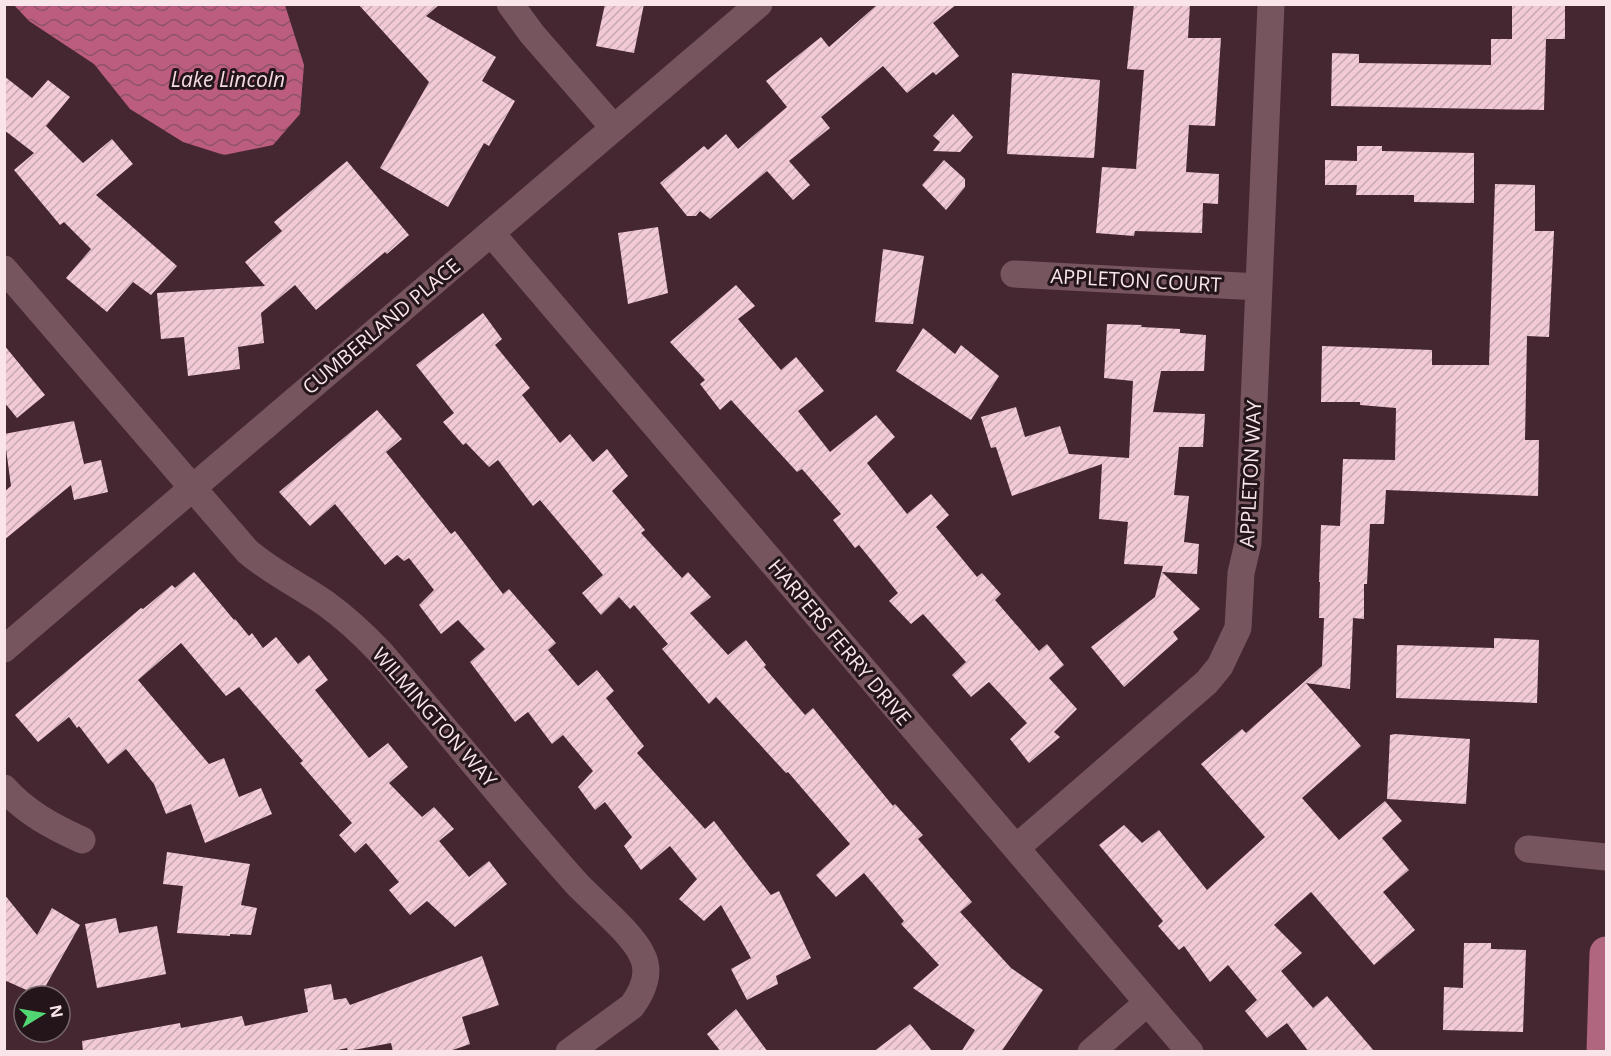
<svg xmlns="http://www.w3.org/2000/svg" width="1611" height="1056" font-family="'Open Sans',sans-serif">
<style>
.water{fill:url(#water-waves)}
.building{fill:url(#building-hatch)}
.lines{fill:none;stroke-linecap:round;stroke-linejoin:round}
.minor{stroke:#76555f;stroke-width:27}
.major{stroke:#b1667f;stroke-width:33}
.labels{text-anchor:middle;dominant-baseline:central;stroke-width:6;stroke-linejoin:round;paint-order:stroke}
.street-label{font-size:20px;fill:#f8e4e9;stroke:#231519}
.water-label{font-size:21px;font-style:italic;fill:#f5dae1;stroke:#231519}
</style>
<defs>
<pattern id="water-waves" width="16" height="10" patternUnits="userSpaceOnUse" patternTransform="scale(1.5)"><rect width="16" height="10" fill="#bc5d7f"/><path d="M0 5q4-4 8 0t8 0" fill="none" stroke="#8e5368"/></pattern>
<pattern id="building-hatch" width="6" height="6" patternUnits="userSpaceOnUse" patternTransform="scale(1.5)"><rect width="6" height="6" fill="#f1cad6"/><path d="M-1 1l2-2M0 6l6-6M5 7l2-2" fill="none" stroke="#c7a8b2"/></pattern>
</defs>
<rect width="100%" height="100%" fill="#452731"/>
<path class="water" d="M 14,5 L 285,5 L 304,65 L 300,114 L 273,145 L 224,155 L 183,142 L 130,109 L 94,64 L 29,21 Z"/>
<path class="building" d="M 358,4 L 440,4 L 426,16 L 496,57 L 482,81 L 515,101 L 489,146 L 484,143 L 448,207 L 380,168 L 429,82 Z
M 605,4 L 644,4 L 634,53 L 596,46 Z
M 878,4 L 957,4 L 933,23 L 959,56 L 936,75 L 933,72 L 907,93 L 883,66 L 821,117 L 830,128 L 789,161 L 810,185 L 793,200 L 767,171 L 710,219 L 700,211 L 696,216 L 687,216 L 660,183 L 704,146 L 708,150 L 726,134 L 738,149 L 787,107 L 766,81 L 821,37 L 829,47 Z
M 1134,4 L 1190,4 L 1188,38 L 1221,38 L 1215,126 L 1189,125 L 1186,172 L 1219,174 L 1218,204 L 1203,203 L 1202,233 L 1135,231 L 1134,236 L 1096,233 L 1102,167 L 1136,169 L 1144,70 L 1127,69 Z
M 1512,4 L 1565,4 L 1565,39 L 1546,39 L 1544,110 L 1331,106 L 1332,53 L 1359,54 L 1359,63 L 1491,65 L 1491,39 L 1512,39 Z
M 1012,73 L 1100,80 L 1094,158 L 1007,154 Z
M 4,76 L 32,98 L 48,80 L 70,97 L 46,126 L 83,163 L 112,139 L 133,164 L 96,195 L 177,266 L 151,295 L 133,282 L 107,312 L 66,278 L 91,249 L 64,222 L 60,225 L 14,170 L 34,153 L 4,130 Z
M 953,114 L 973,137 L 960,152 L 933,151 L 940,142 L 933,136 Z
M 1357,146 L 1382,146 L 1382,151 L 1474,153 L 1474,203 L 1414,202 L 1414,195 L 1356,195 L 1357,185 L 1325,185 L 1325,160 L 1357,161 Z
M 944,160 L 965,179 L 965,187 L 946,210 L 922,185 Z
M 347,161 L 409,235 L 387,254 L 385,252 L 316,310 L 295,285 L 261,313 L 264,343 L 238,347 L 240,369 L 188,376 L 184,337 L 161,339 L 157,293 L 265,286 L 245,262 L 282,231 L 274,222 Z
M 1495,184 L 1535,185 L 1535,231 L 1554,231 L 1549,337 L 1527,336 L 1525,440 L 1539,440 L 1538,496 L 1386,490 L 1384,524 L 1370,524 L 1367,584 L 1364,584 L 1364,619 L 1353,618 L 1350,689 L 1306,683 L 1361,746 L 1302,798 L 1339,840 L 1385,801 L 1402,821 L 1382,838 L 1409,870 L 1383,892 L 1415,930 L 1374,965 L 1311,892 L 1274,925 L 1302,953 L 1281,971 L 1313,1008 L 1327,996 L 1375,1052 L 1309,1052 L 1287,1023 L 1267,1038 L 1245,1011 L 1257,1000 L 1228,965 L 1210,982 L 1184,946 L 1179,950 L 1158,926 L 1163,921 L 1099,845 L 1124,825 L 1142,843 L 1159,830 L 1207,890 L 1265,837 L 1201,764 L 1242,729 L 1246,733 L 1322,666 L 1324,618 L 1319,618 L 1320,582 L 1319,582 L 1321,525 L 1340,526 L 1343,459 L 1395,460 L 1396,408 L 1360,405 L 1360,402 L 1321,402 L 1322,346 L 1432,350 L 1432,365 L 1489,365 Z
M 658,227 L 668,293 L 628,304 L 618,233 Z
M 883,249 L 924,256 L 913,324 L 875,322 Z
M 736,285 L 755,306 L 738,319 L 781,370 L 796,357 L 824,391 L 798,411 L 830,452 L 876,415 L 895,437 L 867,463 L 907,514 L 931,494 L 949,515 L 936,527 L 977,577 L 982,573 L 1001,594 L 995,600 L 1039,651 L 1047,644 L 1064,665 L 1049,678 L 1077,709 L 1054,732 L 1060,737 L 1029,763 L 1010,739 L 1027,723 L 989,682 L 971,697 L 952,675 L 966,662 L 923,614 L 911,624 L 889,601 L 898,593 L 859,545 L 855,548 L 833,520 L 841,514 L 802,469 L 797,472 L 731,400 L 720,410 L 700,384 L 705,380 L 670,342 Z
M 483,313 L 502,339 L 495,345 L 530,388 L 522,395 L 560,443 L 570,434 L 593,462 L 607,449 L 628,476 L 612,491 L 645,530 L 641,533 L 682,578 L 688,572 L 711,597 L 690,613 L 728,655 L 746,640 L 766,665 L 764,667 L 805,715 L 813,708 L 893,806 L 895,804 L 923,835 L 918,839 L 972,902 L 960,912 L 1011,968 L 1043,990 L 1001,1052 L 961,1052 L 975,1030 L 913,988 L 939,965 L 901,924 L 904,921 L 864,873 L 836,897 L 816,875 L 850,844 L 788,772 L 786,773 L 716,697 L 709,704 L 662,649 L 668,644 L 634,605 L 630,609 L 619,597 L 601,615 L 582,593 L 603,575 L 540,500 L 533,506 L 498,460 L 489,467 L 466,443 L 463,445 L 443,422 L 454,413 L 416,365 Z
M 1107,324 L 1142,325 L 1141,327 L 1180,329 L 1180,333 L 1206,335 L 1204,371 L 1161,371 L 1153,412 L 1205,414 L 1203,447 L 1179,447 L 1174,495 L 1189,496 L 1184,542 L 1199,544 L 1197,574 L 1162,572 L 1200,609 L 1173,632 L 1178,639 L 1124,687 L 1091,647 L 1155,597 L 1163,566 L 1124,564 L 1128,522 L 1099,519 L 1102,464 L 1012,496 L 996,447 L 991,448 L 981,417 L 1016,407 L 1025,437 L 1060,426 L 1069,454 L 1129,458 L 1133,381 L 1104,378 Z
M 923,328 L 955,354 L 961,345 L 999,376 L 971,420 L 896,371 Z
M 4,345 L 45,395 L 17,418 L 4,402 Z
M 377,410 L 402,439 L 386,452 L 451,534 L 455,531 L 503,594 L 509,589 L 556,643 L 548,650 L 578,686 L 597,670 L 614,691 L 606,698 L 644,746 L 637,753 L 705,829 L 714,821 L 771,895 L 779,891 L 811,958 L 776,976 L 778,984 L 747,1000 L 731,969 L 751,958 L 721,905 L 704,921 L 679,899 L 697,879 L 670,846 L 641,870 L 624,846 L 632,837 L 605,802 L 595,810 L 578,787 L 593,771 L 563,735 L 552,744 L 528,712 L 515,722 L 470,662 L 485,649 L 458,620 L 441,634 L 419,605 L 434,590 L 409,558 L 404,561 L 397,555 L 385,565 L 335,504 L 310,526 L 279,492 Z
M 74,421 L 84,464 L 101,460 L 108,492 L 74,500 L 71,485 L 4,540 L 4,492 L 11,486 L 4,434 Z
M 194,572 L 234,620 L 235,619 L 249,636 L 252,633 L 263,648 L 276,637 L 298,664 L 309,655 L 328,680 L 315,690 L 369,758 L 388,743 L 408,767 L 389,783 L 422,817 L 434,807 L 454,829 L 439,841 L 469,877 L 489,861 L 507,884 L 455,927 L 427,901 L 410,915 L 389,890 L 399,882 L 366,843 L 355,853 L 339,835 L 352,823 L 300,763 L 303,761 L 239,687 L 226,696 L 181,643 L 138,680 L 209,764 L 224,758 L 239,797 L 261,788 L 272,814 L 205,843 L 191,804 L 166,814 L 154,784 L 126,749 L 108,764 L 79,726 L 77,728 L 69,717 L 38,742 L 15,715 L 141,608 L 143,609 L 172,585 L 175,588 Z
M 1494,638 L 1539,640 L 1537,703 L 1396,698 L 1397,645 L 1494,648 Z
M 1395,734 L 1470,739 L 1466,804 L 1387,799 L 1390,735 Z
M 167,852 L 250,864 L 241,905 L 257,908 L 251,935 L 230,934 L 230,936 L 177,933 L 183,886 L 163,884 Z
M 4,894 L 37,935 L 52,908 L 80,925 L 40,996 L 4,980 Z
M 116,918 L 119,933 L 157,926 L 166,974 L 97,988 L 85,924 Z
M 1464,943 L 1491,943 L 1491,949 L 1526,950 L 1523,1032 L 1443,1030 L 1444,987 L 1463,988 Z
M 482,956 L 499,1005 L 462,1017 L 470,1044 L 447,1052 L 393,1052 L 391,1043 L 348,1051 L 347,1048 L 329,1052 L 83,1052 L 82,1041 L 180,1023 L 181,1028 L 242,1016 L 245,1026 L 308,1012 L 304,989 L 331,984 L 334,1000 L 346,998 L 350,1005 Z
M 736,1009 L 768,1052 L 721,1052 L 707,1034 Z
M 910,1024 L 933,1052 L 873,1052 Z"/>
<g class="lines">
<path class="minor" d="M 510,4 L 532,34 L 614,128
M 491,233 L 1190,1052
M 4,269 L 247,551 C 271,572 299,585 325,603 C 346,618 364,635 381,653 C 447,730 510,809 577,884 C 595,903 632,933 642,955 C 651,972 643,991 632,1006 L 569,1052
M 1014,274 L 1259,287
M 4,649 L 759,4
M 4,788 C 25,812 53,827 82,840
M 1016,848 L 1207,682 L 1220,666 L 1238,628 L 1241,573 L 1248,543 L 1271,4
M 1528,849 L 1606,857
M 1091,1052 L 1147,1003"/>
<path class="major" d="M 1603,1052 L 1606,953"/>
</g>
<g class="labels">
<g class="street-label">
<text transform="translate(1136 280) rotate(3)">APPLETON COURT</text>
<text transform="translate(381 326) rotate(-40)">CUMBERLAND PLACE</text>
<text transform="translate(1250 474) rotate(-87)">APPLETON WAY</text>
<text transform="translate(840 642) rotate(50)">HARPERS FERRY DRIVE</text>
<text transform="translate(435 717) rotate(49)">WILMINGTON WAY</text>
</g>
<g class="water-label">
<text x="228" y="79">Lake Lincoln</text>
</g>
</g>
<rect width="1611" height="1056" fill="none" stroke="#f8e4e9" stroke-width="12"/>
<g transform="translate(42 1014) rotate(79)"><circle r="28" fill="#231519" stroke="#78686c" stroke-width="1.5"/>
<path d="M0-4.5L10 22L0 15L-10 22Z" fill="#52d673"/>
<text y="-9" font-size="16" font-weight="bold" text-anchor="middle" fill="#f8e4e9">N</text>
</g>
</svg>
